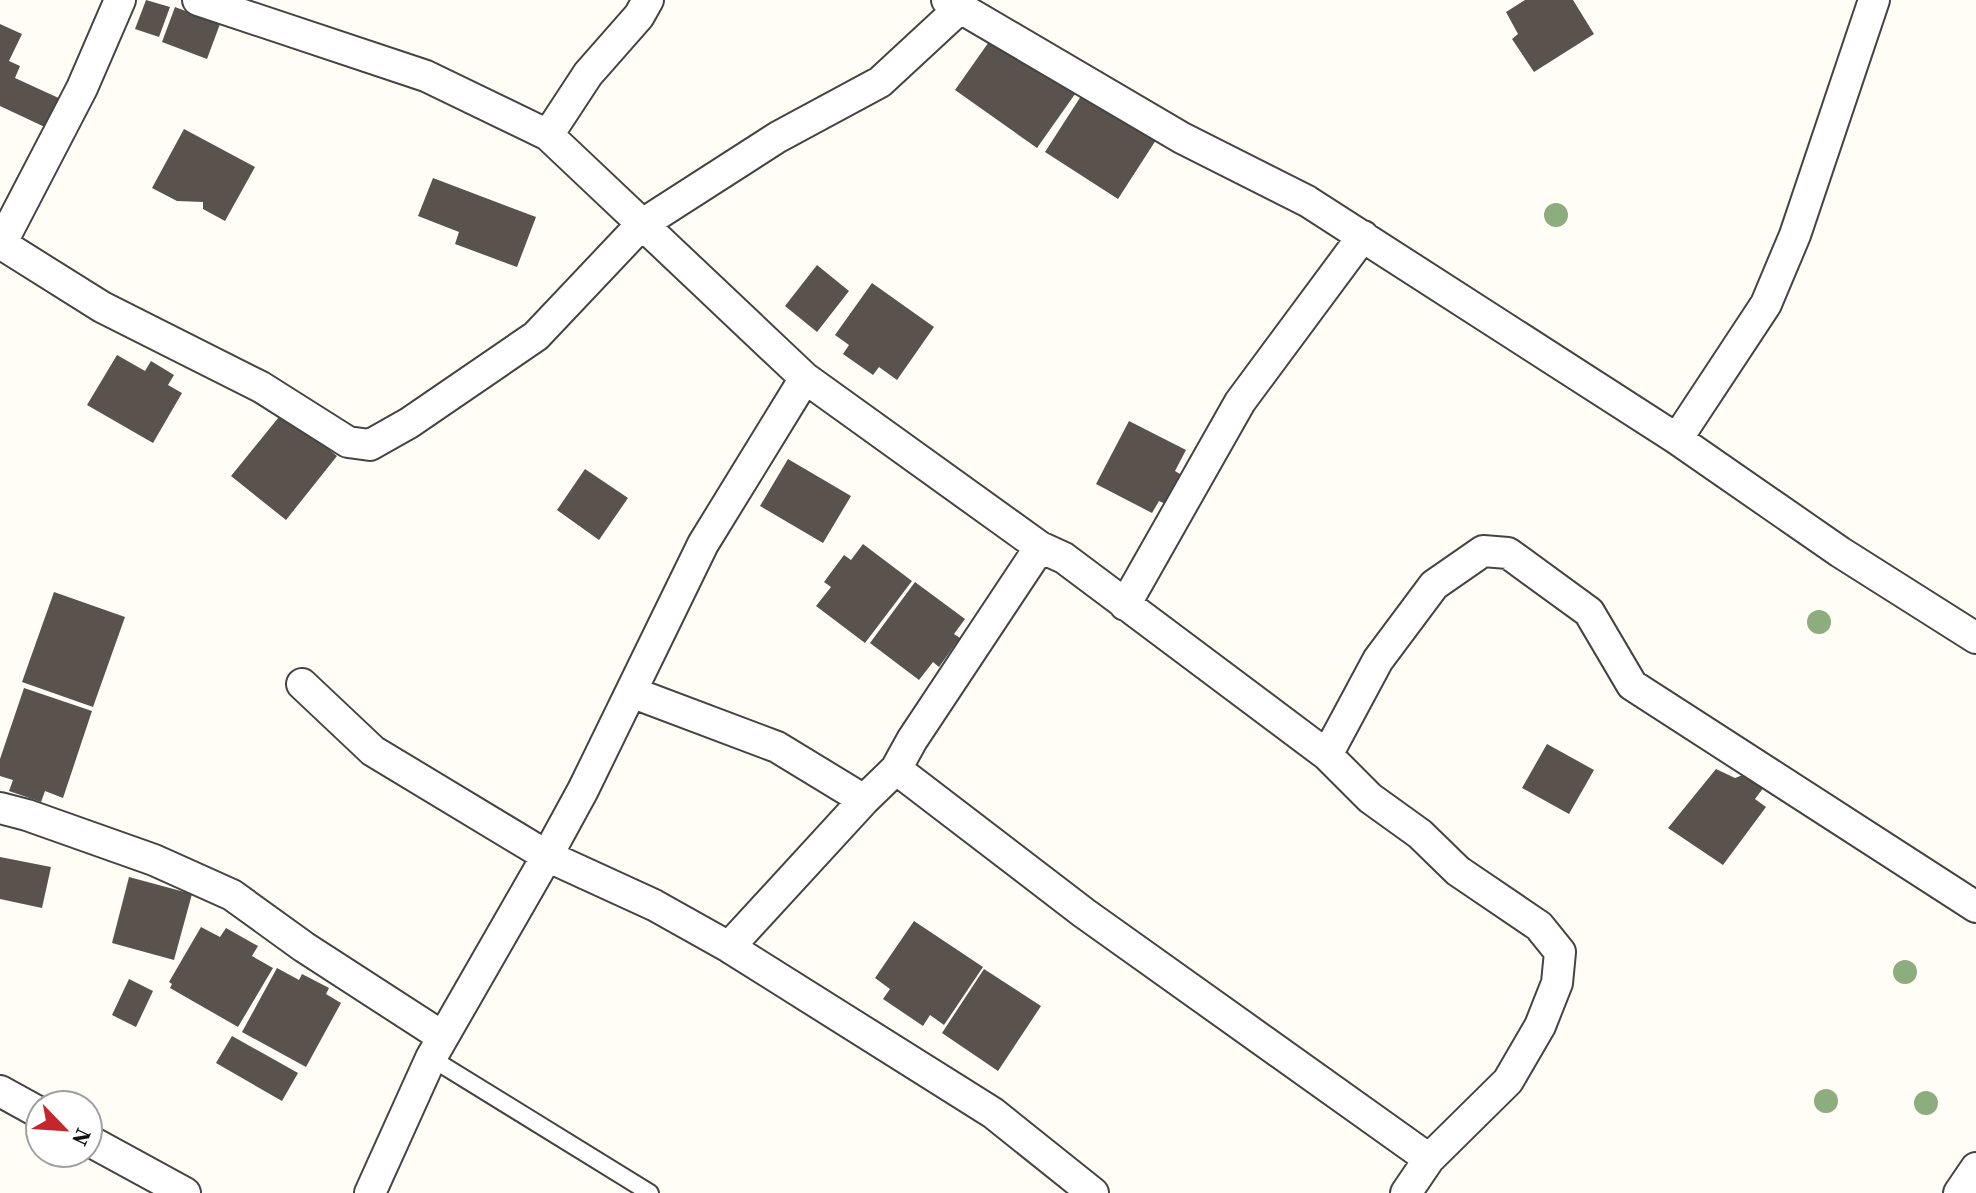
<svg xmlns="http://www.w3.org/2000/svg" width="1976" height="1193" font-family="'Source Serif 4',serif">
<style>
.building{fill:#5a524d}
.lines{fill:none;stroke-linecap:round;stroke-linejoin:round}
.lane-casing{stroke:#444;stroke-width:20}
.street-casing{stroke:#444;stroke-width:34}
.lane{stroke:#fff;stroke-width:16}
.street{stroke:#fff;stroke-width:30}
.tree{fill:#8dad7f}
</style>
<rect width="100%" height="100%" fill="#fffdf5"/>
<path class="building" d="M 146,0 L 170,7 L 159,37 L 135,29 Z
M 1525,0 L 1573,0 L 1594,34 L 1534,72 L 1512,39 L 1518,34 L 1506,12 Z
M 175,7 L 220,24 L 207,59 L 162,42 Z
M 0,24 L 22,34 L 9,61 L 20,66 L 15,78 L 63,100 L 49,129 L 0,106 Z
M 998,29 L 1080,87 L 1037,148 L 955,90 Z
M 1083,93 L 1156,140 L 1118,199 L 1045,152 Z
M 184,129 L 255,167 L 225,221 L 203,209 L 203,202 L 177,201 L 152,188 Z
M 433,178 L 536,217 L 517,267 L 455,244 L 459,232 L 418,216 Z
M 817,265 L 849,291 L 817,332 L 785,306 Z
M 872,283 L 934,327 L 897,380 L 879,367 L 873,375 L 843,354 L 849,345 L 835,335 Z
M 117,355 L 145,371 L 151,361 L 174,375 L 168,385 L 182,393 L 153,443 L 87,405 Z
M 283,412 L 337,456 L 286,520 L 231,476 Z
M 1129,421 L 1186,450 L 1175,471 L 1185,477 L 1170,506 L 1159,501 L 1152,513 L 1096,484 Z
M 788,459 L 851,496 L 823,543 L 760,506 Z
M 585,469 L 628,498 L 599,540 L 557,510 Z
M 863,544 L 912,581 L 865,643 L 816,606 L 831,587 L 824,582 L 844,555 L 851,560 Z
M 915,582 L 965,619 L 954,634 L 960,638 L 939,667 L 933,662 L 919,680 L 870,643 Z
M 54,592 L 125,617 L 93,707 L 22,682 Z
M 24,688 L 92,711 L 63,798 L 45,791 L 41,802 L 9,791 L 13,780 L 0,776 L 0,759 Z
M 1547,744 L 1594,770 L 1569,814 L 1522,788 Z
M 1716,769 L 1735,778 L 1748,773 L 1764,787 L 1755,799 L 1766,807 L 1723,865 L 1668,828 Z
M 0,857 L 51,867 L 42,908 L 0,899 Z
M 129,877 L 192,894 L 174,960 L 112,943 Z
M 914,921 L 983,967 L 944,1025 L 930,1015 L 923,1026 L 883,999 L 890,989 L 875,978 Z
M 201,927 L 220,937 L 226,928 L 258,946 L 252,956 L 273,968 L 238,1027 L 170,988 L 172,984 L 169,982 Z
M 277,968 L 299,980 L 302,974 L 329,988 L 326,994 L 341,1003 L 306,1067 L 242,1032 Z
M 984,969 L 1041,1006 L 998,1071 L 942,1033 Z
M 129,979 L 153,991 L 136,1027 L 112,1015 Z
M 232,1036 L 298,1073 L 282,1101 L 216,1063 Z"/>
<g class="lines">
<defs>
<path id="lane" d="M 431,1058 L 650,1193"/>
<path id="street" d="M 198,0 L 426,76 L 548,135 L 805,378 L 1040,547
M 947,0 L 1182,138 L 1307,201 L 1677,439 L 1840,552 L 1976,638
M 548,135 L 588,74 L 639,16 L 648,0
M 0,243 L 102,307 L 261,387 L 348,442 L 370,445 L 409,423 L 536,336 L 641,225 L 778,137 L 880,82 L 961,7
M 1,244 L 82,88 L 120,0
M 1677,439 L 1766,304 L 1795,235 L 1874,0
M 1125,605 L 1240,402 L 1363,236
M 302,684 L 373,751 L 547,856 L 583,790 L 703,544 L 805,378
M 631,692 L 777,747 L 864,800
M 1327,755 L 1378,660 L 1434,585 L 1483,551 L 1508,553 L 1589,612 L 1632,685 L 1976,907
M 896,769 L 1084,913 L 1429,1159
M 0,808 L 27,815 L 154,860 L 232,895 L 304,947 L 443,1037
M 729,947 L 864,800 L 896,769 L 912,740 L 1040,547 L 1064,558 L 1327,755 L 1370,798 L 1420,834 L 1458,871 L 1539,926 L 1560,952 L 1557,983 L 1540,1026 L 1508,1081 L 1429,1159 L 1406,1193
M 0,1091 L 40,1113
M 88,1140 L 185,1193
M 370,1193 L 431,1058 L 547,856 L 654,905 L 729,947 L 993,1113 L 1093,1193
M 1959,1193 L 1976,1168"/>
</defs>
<use href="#lane" class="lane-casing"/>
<use href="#street" class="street-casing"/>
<use href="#lane" class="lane"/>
<use href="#street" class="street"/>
</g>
<g class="tree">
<circle cx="1556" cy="215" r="12"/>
<circle cx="1819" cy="622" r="12"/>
<circle cx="1905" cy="972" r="12"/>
<circle cx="1826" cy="1101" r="12"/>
<circle cx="1926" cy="1103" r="12"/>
</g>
<g transform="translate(64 1129) rotate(115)"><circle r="38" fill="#ffffff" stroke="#a0a0a0" stroke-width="2"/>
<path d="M0-6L14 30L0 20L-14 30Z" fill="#c4262e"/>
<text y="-12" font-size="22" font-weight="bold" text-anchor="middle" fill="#111111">N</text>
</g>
</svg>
